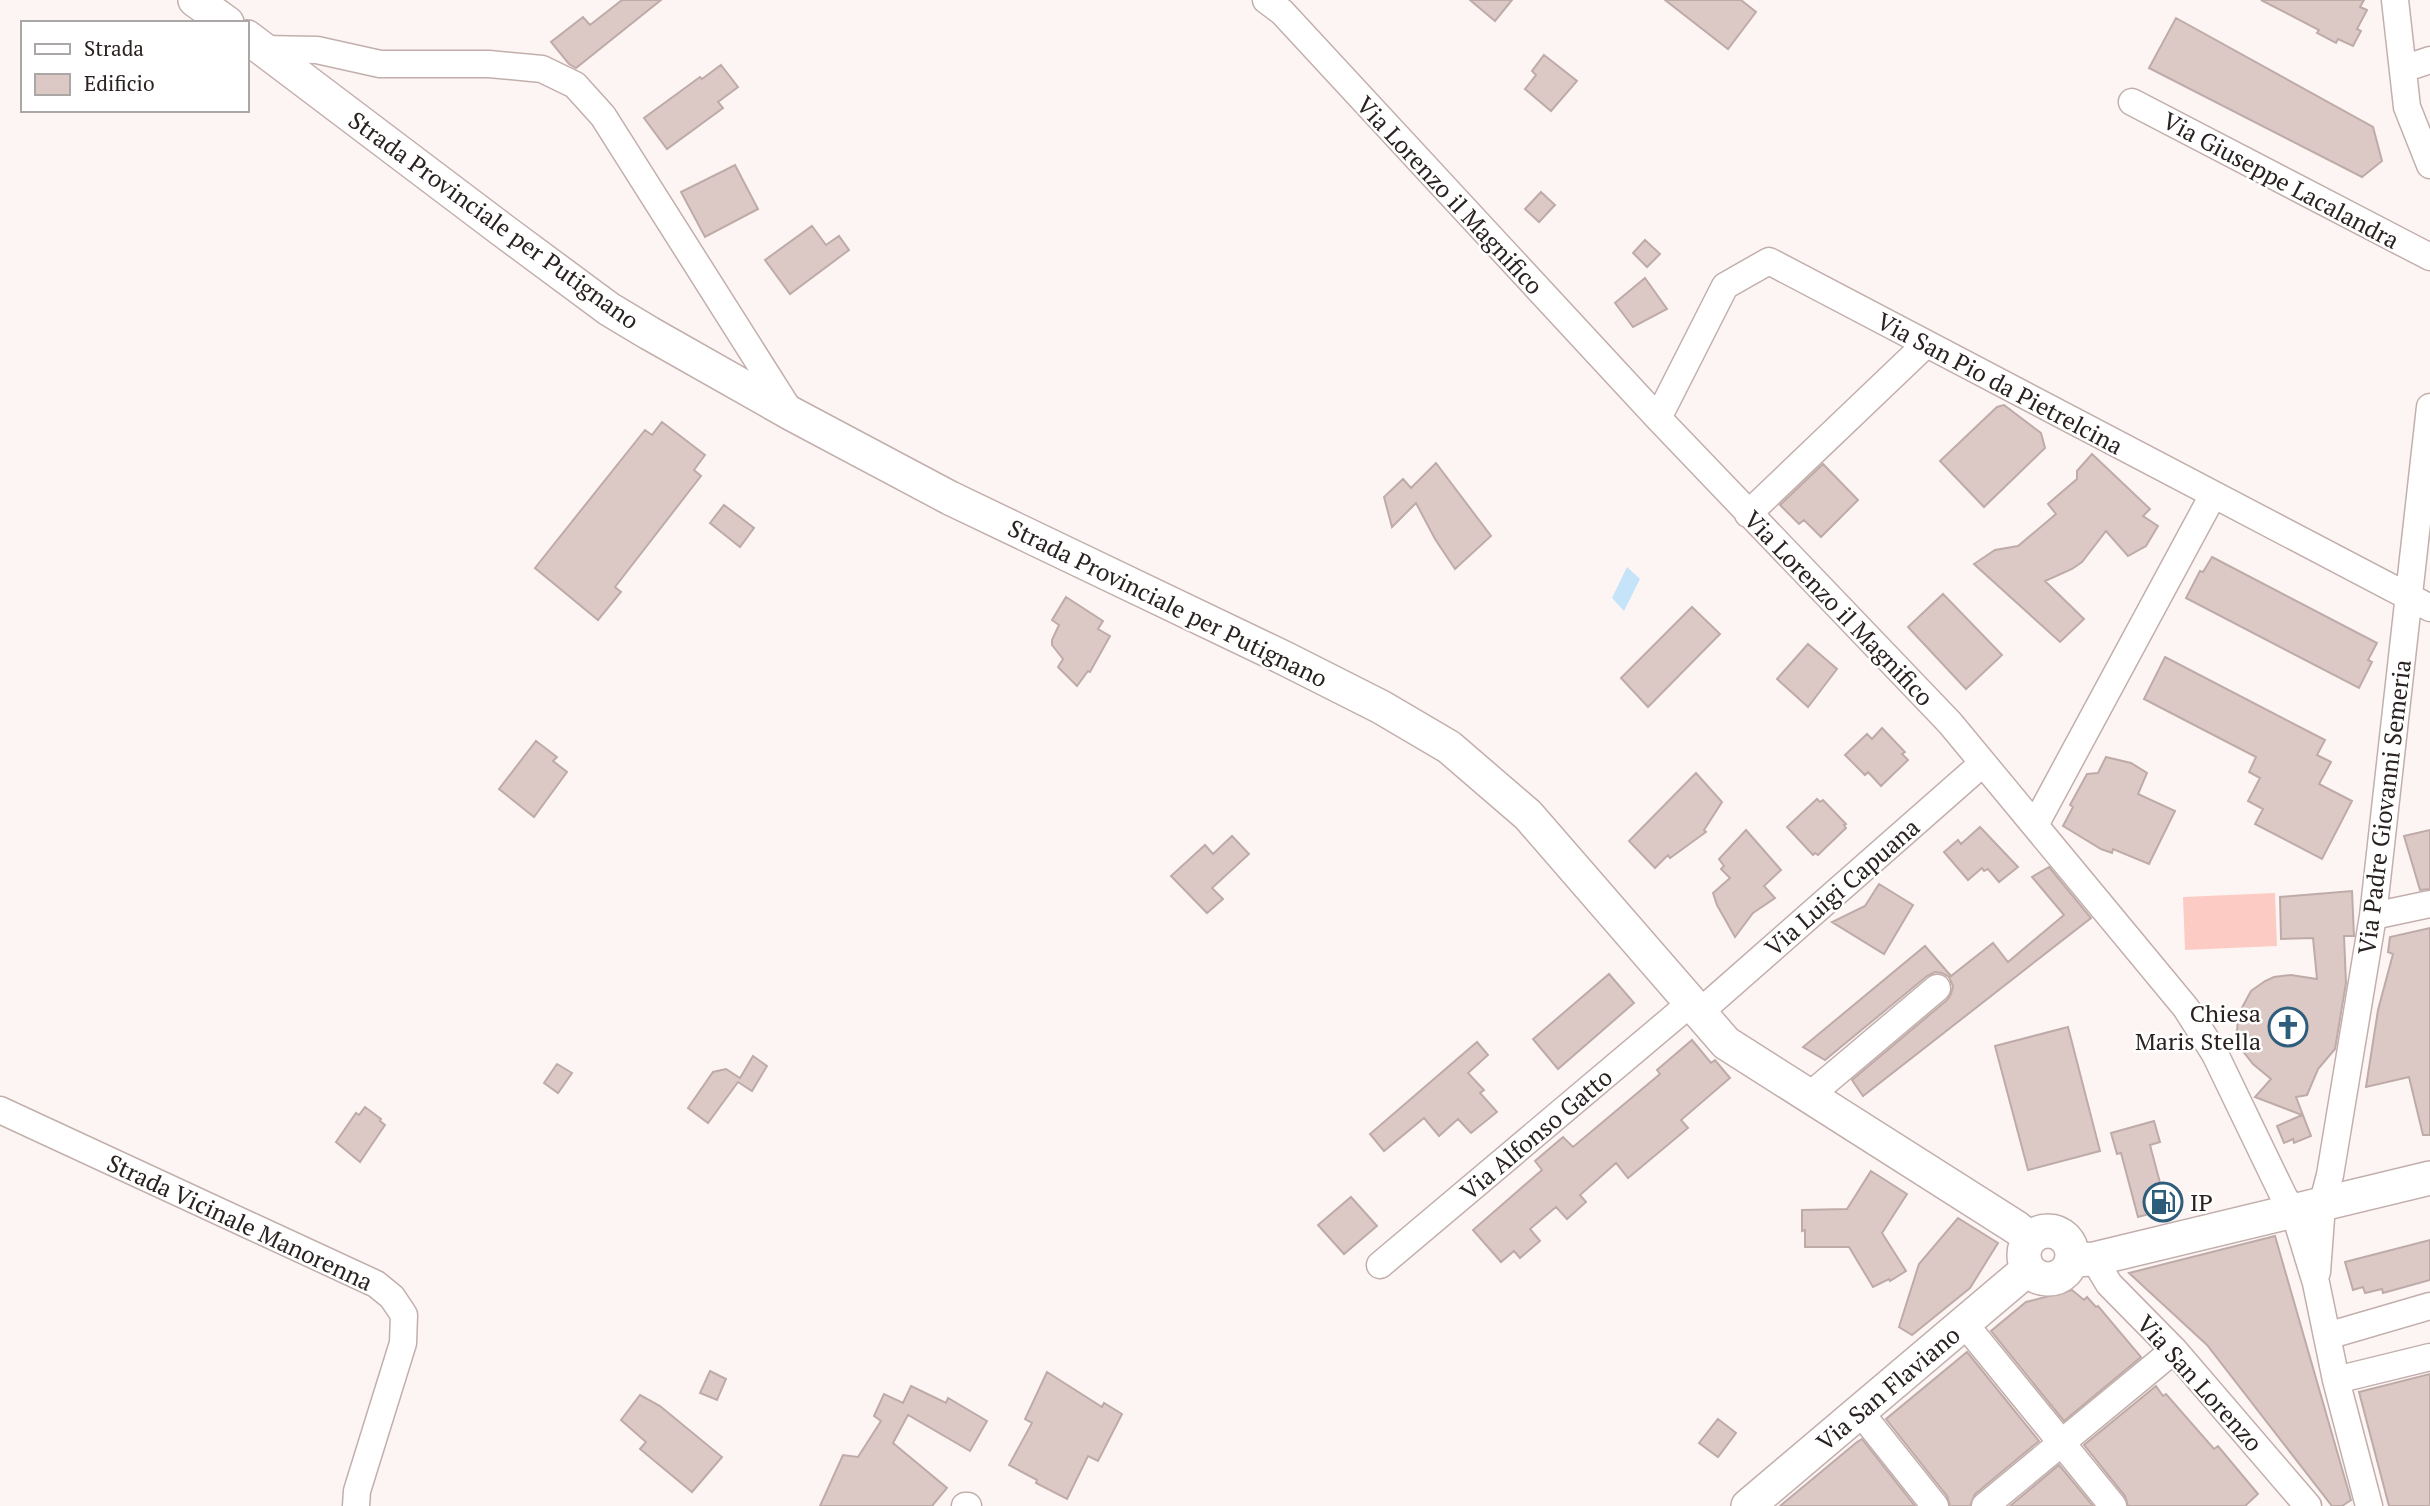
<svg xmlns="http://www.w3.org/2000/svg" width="2430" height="1506" font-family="'PT Serif',serif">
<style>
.green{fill:#fcccc4}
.water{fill:#c5e3f9}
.building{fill:#dcc9c6;stroke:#beaba8;stroke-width:2}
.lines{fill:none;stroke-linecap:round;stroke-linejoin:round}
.minor-casing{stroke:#c2afac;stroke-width:29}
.tertiary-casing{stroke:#c2afac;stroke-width:36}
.minor{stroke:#fff;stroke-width:26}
.tertiary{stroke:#fff;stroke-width:33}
.labels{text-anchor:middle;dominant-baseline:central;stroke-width:5;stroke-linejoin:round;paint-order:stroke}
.street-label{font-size:24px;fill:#2a2221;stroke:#fff}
.poi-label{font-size:24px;fill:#2a2221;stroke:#fff;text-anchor:end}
</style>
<rect width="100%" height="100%" fill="#fdf5f4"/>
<path class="green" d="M 2275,893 L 2277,946 L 2185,950 L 2183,897 Z"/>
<path class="water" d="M 1627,567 L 1640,579 L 1624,611 L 1612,598 Z"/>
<path class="building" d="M 622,0 L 661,0 L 576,68 L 569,64 L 551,42 L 583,17 L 590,25 Z
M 1470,0 L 1512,0 L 1495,21 Z
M 1665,0 L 1741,0 L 1756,12 L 1728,49 Z
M 2261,0 L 2364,0 L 2360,7 L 2367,10 L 2357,29 L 2361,31 L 2353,46 L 2338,39 L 2336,43 L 2317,33 L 2319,30 Z
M 2176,18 L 2373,127 L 2382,161 L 2362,177 L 2149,68 Z
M 1544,55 L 1577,81 L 1551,111 L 1525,89 L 1536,75 L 1532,71 Z
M 721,65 L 738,87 L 718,102 L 723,108 L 667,149 L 644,118 L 700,77 L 702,79 Z
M 735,165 L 758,209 L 705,237 L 681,192 Z
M 1541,192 L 1555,205 L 1539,222 L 1525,209 Z
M 812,226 L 826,245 L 839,236 L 849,250 L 790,294 L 765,260 Z
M 1645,240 L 1660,254 L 1647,267 L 1633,253 Z
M 1645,278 L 1667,309 L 1633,327 L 1615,303 Z
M 2004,405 L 2041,433 L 2045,448 L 1984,507 L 1940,461 L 1997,407 Z
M 662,422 L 705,455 L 694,470 L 701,476 L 615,587 L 621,592 L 598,620 L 535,568 L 645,430 L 652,435 Z
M 2092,454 L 2150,509 L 2143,516 L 2158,526 L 2146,546 L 2128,556 L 2106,531 L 2082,562 L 2072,569 L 2045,581 L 2084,619 L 2060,642 L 1974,564 L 1995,550 L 2018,546 L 2056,514 L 2048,504 L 2077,479 L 2077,471 Z
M 1436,463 L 1491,536 L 1455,569 L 1435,539 L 1416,503 L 1392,527 L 1384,497 L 1403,479 L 1411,488 Z
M 1823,464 L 1858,500 L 1821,537 L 1804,520 L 1799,524 L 1780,505 Z
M 724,505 L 754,528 L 740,547 L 710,523 Z
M 2212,557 L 2377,643 L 2368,660 L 2372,662 L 2359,688 L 2186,598 L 2200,571 L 2203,572 Z
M 1943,594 L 2002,655 L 1966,689 L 1908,627 Z
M 1066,597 L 1103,621 L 1098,629 L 1110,636 L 1090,672 L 1088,671 L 1077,686 L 1058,667 L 1063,659 L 1052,645 L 1052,640 L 1059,625 L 1052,620 Z
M 1692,607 L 1720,634 L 1648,707 L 1621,678 Z
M 1808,644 L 1837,669 L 1808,707 L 1777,679 Z
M 2165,657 L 2325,740 L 2317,755 L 2331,762 L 2319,784 L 2352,801 L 2322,859 L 2255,824 L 2263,809 L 2248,801 L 2260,778 L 2249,772 L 2256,757 L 2144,699 Z
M 1882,728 L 1905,752 L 1902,754 L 1908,760 L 1881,786 L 1868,772 L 1865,775 L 1845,755 L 1867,734 L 1872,739 Z
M 536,741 L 557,757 L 553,761 L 567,772 L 534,817 L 499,789 Z
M 2106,757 L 2131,763 L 2147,773 L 2138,794 L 2175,811 L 2149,864 L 2113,849 L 2112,853 L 2101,849 L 2063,826 L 2073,807 L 2070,805 L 2087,774 L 2098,773 Z
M 1696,773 L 1722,802 L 1704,830 L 1706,832 L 1670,858 L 1668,855 L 1655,868 L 1629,841 Z
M 1817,799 L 1820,802 L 1823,800 L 1846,824 L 1844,825 L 1846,828 L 1818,855 L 1815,853 L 1813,855 L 1787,827 Z
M 1980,827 L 2018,867 L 1999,882 L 1988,869 L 1984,871 L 1982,868 L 1968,880 L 1944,852 L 1958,840 L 1961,844 Z
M 1746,830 L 1781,870 L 1764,886 L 1775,898 L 1753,913 L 1735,937 L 1717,905 L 1713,893 L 1730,878 L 1721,869 L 1724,866 L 1719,859 Z
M 2430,830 L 2430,889 L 2420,890 L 2404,836 Z
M 1232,836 L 1249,854 L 1212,888 L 1223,899 L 1207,913 L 1171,876 L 1205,845 L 1213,854 Z
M 2049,867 L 2091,918 L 1863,1096 L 1852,1080 L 1947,1000 L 1951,994 L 1953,986 L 1949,977 L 1942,973 L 1935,972 L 1927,976 L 1825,1060 L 1803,1047 L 1925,946 L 1951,976 L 1993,943 L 2008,962 L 2064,915 L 2032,877 Z
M 1879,884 L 1913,905 L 1884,954 L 1832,922 L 1865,906 Z
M 2352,891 L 2354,936 L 2344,936 L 2346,983 L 2335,1049 L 2318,1069 L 2307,1095 L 2296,1097 L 2311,1136 L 2294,1143 L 2293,1139 L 2284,1143 L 2277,1126 L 2302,1115 L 2255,1097 L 2271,1079 L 2253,1064 L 2242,1050 L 2237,1033 L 2238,1015 L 2251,991 L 2265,981 L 2274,977 L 2291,975 L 2317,979 L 2313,938 L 2281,939 L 2280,897 Z
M 2430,928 L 2430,1135 L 2423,1135 L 2409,1077 L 2366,1087 L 2378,1010 L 2393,954 L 2388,952 L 2390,937 Z
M 1609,974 L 1634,1003 L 1558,1069 L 1533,1039 Z
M 2068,1027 L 2100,1151 L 2028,1170 L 1995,1046 Z
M 1692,1040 L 1711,1063 L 1715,1060 L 1730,1078 L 1681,1120 L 1688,1128 L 1628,1178 L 1616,1163 L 1580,1195 L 1586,1202 L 1567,1219 L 1556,1207 L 1530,1229 L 1540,1241 L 1520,1258 L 1514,1251 L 1501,1262 L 1473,1230 L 1542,1170 L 1535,1161 L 1563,1137 L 1573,1147 L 1660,1074 L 1657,1070 Z
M 1477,1042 L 1488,1055 L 1468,1073 L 1484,1090 L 1480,1093 L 1497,1112 L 1471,1133 L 1458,1119 L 1439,1136 L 1424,1118 L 1384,1151 L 1370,1134 Z
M 753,1056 L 767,1066 L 752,1091 L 738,1082 L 708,1123 L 688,1108 L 713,1072 L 726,1069 L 740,1078 Z
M 557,1064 L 572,1073 L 558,1093 L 544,1083 Z
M 365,1107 L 381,1119 L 380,1121 L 385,1125 L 360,1162 L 336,1142 L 356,1113 L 359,1115 Z
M 2154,1121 L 2160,1142 L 2150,1145 L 2167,1209 L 2138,1217 L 2121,1153 L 2117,1154 L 2111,1133 Z
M 1871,1171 L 1907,1194 L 1882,1233 L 1906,1271 L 1890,1281 L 1889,1279 L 1873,1287 L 1849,1247 L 1805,1247 L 1805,1230 L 1802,1231 L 1802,1210 L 1847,1209 Z
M 1351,1197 L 1377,1226 L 1344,1254 L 1318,1225 Z
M 1958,1218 L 1998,1243 L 1970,1288 L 1912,1335 L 1899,1327 L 1919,1264 Z
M 2275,1236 L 2351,1500 L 2342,1506 L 2332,1506 L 2207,1345 L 2129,1273 Z
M 2430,1240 L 2430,1280 L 2383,1293 L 2382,1289 L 2365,1293 L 2363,1287 L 2353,1290 L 2345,1262 Z
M 2072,1290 L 2084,1300 L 2087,1297 L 2096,1307 L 2098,1306 L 2141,1357 L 2064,1421 L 1991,1331 L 2026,1302 Z
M 1967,1352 L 2039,1441 L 1975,1494 L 1970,1506 L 1950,1506 L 1947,1496 L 1886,1419 Z
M 710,1371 L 726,1379 L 717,1400 L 700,1393 Z
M 1047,1372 L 1102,1407 L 1104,1403 L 1122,1414 L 1098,1461 L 1088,1456 L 1067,1499 L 1036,1483 L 1037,1480 L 1009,1465 L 1032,1423 L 1025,1419 Z
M 2430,1374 L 2430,1506 L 2389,1506 L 2359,1392 Z
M 911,1386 L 946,1403 L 948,1398 L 987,1421 L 970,1451 L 908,1415 L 893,1443 L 947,1488 L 932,1506 L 820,1506 L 843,1455 L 858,1457 L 881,1421 L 874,1416 L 884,1394 L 903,1403 Z
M 2156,1386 L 2163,1396 L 2166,1394 L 2214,1449 L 2218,1446 L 2258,1494 L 2245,1506 L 2128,1506 L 2125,1496 L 2084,1445 Z
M 640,1395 L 660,1406 L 722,1457 L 692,1492 L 640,1449 L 646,1442 L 621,1420 Z
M 1718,1419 L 1736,1433 L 1718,1457 L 1699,1443 Z
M 1862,1439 L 1915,1506 L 1780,1506 L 1857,1442 Z
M 2059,1465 L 2093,1506 L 2010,1506 Z"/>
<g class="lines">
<defs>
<path id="minor" d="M 1266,0 L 1282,12 L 1658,418 L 1950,723 L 2186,1008 L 2215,1054 L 2284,1197 L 2294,1211 L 2316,1283 L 2336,1380 L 2369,1506
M 2395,0 L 2407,107 L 2430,165
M 263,49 L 317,50 L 380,64 L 489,64 L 542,69 L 575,85 L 603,116 L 791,413
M 2403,69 L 2430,60
M 2132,102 L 2430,257
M 1658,418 L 1725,286 L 1769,261 L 2430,608
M 1748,514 L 1926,344
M 2035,825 L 2213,495
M 2373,916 L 2430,904
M 1700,1012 L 1983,763
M 1809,1096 L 1937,988
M 0,1110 L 376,1284 L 392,1297 L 404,1315 L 403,1343 L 357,1491 L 356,1506
M 2094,1259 L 2109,1284 L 2174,1350 L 2308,1506
M 1380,1265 L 1692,1002
M 2317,1272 L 2322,1205 L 2330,1175 L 2373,916 L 2430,407
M 1964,1323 L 2113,1506
M 2327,1336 L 2430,1306
M 2336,1380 L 2430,1357
M 1860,1412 L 1935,1506
M 965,1506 L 968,1506
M 1985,1506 L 2174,1350"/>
<path id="tertiary" d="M 195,0 L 227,23
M 247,37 L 501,229 L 609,309 L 649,333 L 792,414 L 950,498 L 1284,658 L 1381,707 L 1449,747 L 1528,815 L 1726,1043 L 2017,1228 L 2030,1239
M2024 1255a24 24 0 1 1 48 0a24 24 0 1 1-48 0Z
M 2072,1260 L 2094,1259 L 2430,1178
M 1748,1506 L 2028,1269"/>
</defs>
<use href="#minor" class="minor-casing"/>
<use href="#tertiary" class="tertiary-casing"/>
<use href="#minor" class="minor"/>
<use href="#tertiary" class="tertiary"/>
</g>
<defs>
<symbol id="church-ring" viewBox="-11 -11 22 22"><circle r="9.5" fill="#fff" stroke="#2e5c7b" stroke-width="1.5"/><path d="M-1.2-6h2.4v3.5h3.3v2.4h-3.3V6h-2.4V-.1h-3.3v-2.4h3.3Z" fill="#2e5c7b"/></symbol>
<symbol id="fuel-ring" viewBox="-11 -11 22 22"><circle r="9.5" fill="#fff" stroke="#2e5c7b" stroke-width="1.5"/><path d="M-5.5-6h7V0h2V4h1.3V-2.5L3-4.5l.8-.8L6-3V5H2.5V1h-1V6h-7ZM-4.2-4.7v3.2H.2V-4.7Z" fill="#2e5c7b"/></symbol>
</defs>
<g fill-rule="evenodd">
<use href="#church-ring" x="2266" y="1005" width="44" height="44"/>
<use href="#fuel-ring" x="2141" y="1180" width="44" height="44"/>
</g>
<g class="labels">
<g class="street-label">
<text transform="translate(2281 180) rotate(28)">Via Giuseppe Lacalandra</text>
<text transform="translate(1450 195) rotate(47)">Via Lorenzo il Magnifico</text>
<text transform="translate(494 220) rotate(36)">Strada Provinciale per Putignano</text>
<text transform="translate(2000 383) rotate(28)">Via San Pio da Pietrelcina</text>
<text transform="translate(1168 603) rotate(26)">Strada Provinciale per Putignano</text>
<text transform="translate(1839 608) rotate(46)">Via Lorenzo il Magnifico</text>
<text transform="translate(2384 807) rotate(-83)">Via Padre Giovanni Semeria</text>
<text transform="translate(1842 887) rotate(-41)">Via Luigi Capuana</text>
<text transform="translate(1536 1134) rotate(-40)">Via Alfonso Gatto</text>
<text transform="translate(240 1222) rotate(25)">Strada Vicinale Manorenna</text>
<text transform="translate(2200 1383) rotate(48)">Via San Lorenzo</text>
<text transform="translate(1888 1388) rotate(-40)">Via San Flaviano</text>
</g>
<g class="poi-label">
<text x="2261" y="1013">Chiesa<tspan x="2261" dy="28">Maris Stella</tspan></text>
<text x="2190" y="1202" text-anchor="start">IP</text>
</g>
</g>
<rect x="21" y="21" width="228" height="91" fill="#ffffff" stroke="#aaa7a6" stroke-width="2"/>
<rect x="35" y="44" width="35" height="10" fill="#ffffff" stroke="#aaa7a6" stroke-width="2"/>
<text x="84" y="56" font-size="21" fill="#2a2221">Strada</text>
<rect x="35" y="74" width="35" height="21" fill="#dcc9c6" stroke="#aaa7a6" stroke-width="2"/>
<text x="84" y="91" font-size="21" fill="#2a2221">Edificio</text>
</svg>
